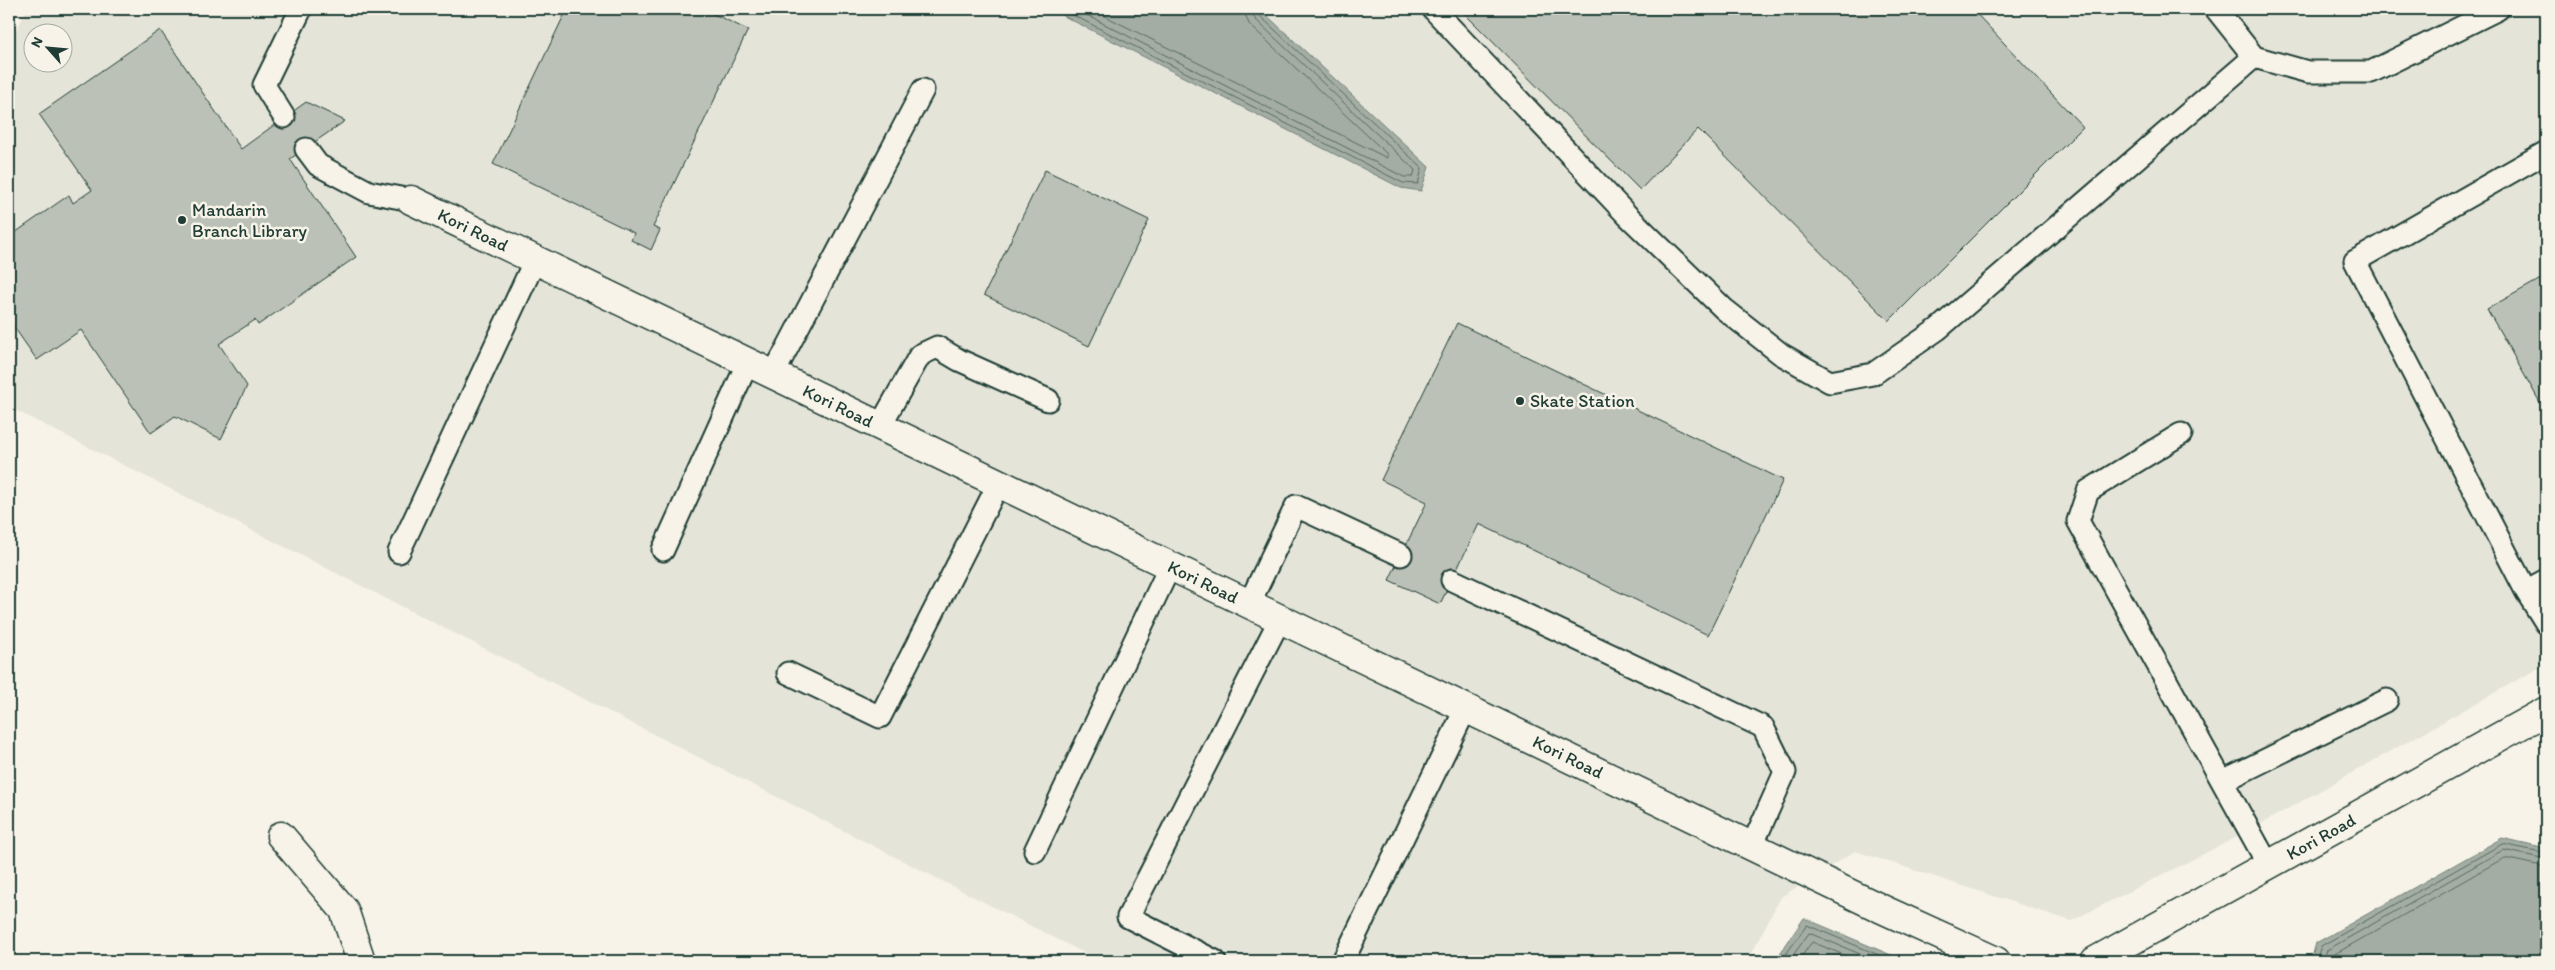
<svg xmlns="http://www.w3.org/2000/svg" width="2555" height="970" font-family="Itim,sans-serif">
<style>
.built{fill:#e5e4d9;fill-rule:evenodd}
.water{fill:#a4ada3;stroke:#6f8077}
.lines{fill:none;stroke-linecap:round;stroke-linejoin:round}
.shore{stroke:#546a60;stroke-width:1}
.building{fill:#bbc1b6;stroke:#1f3d34}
.lane-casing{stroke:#1f3d34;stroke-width:25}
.street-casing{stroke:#1f3d34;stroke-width:31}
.lane{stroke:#f7f3e8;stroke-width:21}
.street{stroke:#f7f3e8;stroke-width:28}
.poi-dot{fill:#1f3d34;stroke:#f7f3e8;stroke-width:2}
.labels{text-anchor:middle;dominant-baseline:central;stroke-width:5;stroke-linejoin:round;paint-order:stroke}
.poi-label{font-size:18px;fill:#1f3d34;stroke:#f7f3e8;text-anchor:start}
.street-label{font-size:18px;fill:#1f3d34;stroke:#f7f3e8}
</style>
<rect width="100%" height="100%" fill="#f7f3e8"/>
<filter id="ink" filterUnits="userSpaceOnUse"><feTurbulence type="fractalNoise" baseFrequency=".02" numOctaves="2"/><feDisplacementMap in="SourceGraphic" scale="10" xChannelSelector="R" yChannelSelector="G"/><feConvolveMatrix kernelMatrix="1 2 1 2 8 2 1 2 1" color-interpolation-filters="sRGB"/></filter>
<g filter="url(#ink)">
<path class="built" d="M 27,9 L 2546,9 L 2546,664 L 2241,835 L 2071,921 L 1855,851 L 1781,897 L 1747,961 L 1100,961 L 9,407 L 9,45 ZM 32,32 L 62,32 L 62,62 L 32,62 Z"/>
<path class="water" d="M 1050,9 L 1260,9 L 1429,167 L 1421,191 L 1401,188 Z
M 2502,838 L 2546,848 L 2546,961 L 2311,961 L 2316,943 Z
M 1804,918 L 1905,961 L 1775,961 Z"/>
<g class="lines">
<path class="shore" d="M 1061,9 L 1403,183 L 1418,184 L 1422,168 L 1259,15 L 1257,9
M 1075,9 L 1404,177 L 1413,177 L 1415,170 L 1255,19 L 1251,9
M 1091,9 L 1387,158 L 1387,154 L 1249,24 L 1243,9
M 1781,961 L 1807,925 L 1893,961
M 1789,961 L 1809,933 L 1877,961
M 1798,961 L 1812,942 L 1859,961
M 2316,961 L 2321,946 L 2502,844 L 2546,853
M 2323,961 L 2327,950 L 2503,850 L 2546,859
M 2331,961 L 2333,955 L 2504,858 L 2546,867"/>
</g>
<path class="building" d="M 567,9 L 703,9 L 748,30 L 653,227 L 660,230 L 651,250 L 631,240 L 634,233 L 493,164 Z
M 1460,9 L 1972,9 L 2083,127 L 1889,321 L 1698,129 L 1640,190 Z
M 160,30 L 241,149 L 306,102 L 345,121 L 290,159 L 356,257 L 258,325 L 255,320 L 219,344 L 247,386 L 221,439 L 175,416 L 151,433 L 81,330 L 37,360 L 9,320 L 9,237 L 69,195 L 73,203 L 92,190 L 39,114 Z
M 1045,170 L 1149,220 L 1089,346 L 984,295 Z
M 2546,276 L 2546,413 L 2487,309 Z
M 1457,323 L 1783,480 L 1708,635 L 1479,524 L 1440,604 L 1389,580 L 1427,502 L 1381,480 Z"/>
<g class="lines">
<defs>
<path id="lane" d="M 1433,9 L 1627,215 L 1724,309 L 1781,354 L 1830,382 L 1873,374 L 1938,329 L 2254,57 L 2308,72 L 2371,72 L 2498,9
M 2216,9 L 2254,57
M 284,117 L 264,85 L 301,9
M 306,149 L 318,165 L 369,192 L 411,200
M 2546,152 L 2355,261 L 2526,591 L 2546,623
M 773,375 L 923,90
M 880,426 L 920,355 L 937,347 L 959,360 L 1048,400
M 2181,434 L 2088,491 L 2078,521 L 2269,866
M 663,550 L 748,362
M 399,552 L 535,260
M 1452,580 L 1763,727 L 1785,772 L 1752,846
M 2526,591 L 2546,580
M 1249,604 L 1296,506 L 1401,555
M 788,673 L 880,717 L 999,483
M 2223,781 L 2387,700
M 1035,851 L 1170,566
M 1215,961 L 1128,917 L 1280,619
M 1343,961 L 1466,708"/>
<path id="street" d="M 411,200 L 1882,909 L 1996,961
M 281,836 L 344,910 L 361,961
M 2095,961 L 2546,711"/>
</defs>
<use href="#lane" class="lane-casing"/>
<use href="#street" class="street-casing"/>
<use href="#lane" class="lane"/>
<use href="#street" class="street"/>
</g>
</g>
<g class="poi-dot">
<circle cx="182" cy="220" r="5"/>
<circle cx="1520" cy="401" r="5"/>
</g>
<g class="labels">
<g class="poi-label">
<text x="192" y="210">Mandarin<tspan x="192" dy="21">Branch Library</tspan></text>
<text x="1530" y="401">Skate Station</text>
</g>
<g class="street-label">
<text transform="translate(473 230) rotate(26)">Kori Road</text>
<text transform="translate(838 406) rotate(26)">Kori Road</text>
<text transform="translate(1203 582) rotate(26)">Kori Road</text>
<text transform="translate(1568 757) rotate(26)">Kori Road</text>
<text transform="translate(2321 837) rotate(-29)">Kori Road</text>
</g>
</g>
<rect width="2555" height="970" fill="none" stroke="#f7f3e8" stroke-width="30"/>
<rect x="15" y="15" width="2525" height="940" fill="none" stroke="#1f3d34" stroke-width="2" filter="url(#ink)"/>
<g transform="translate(48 48) rotate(297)"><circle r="24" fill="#f7f3e8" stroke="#a1aaa0"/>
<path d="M0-4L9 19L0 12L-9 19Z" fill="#1f3d34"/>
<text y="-8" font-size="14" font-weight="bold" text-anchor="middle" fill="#1f3d34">N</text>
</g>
</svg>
